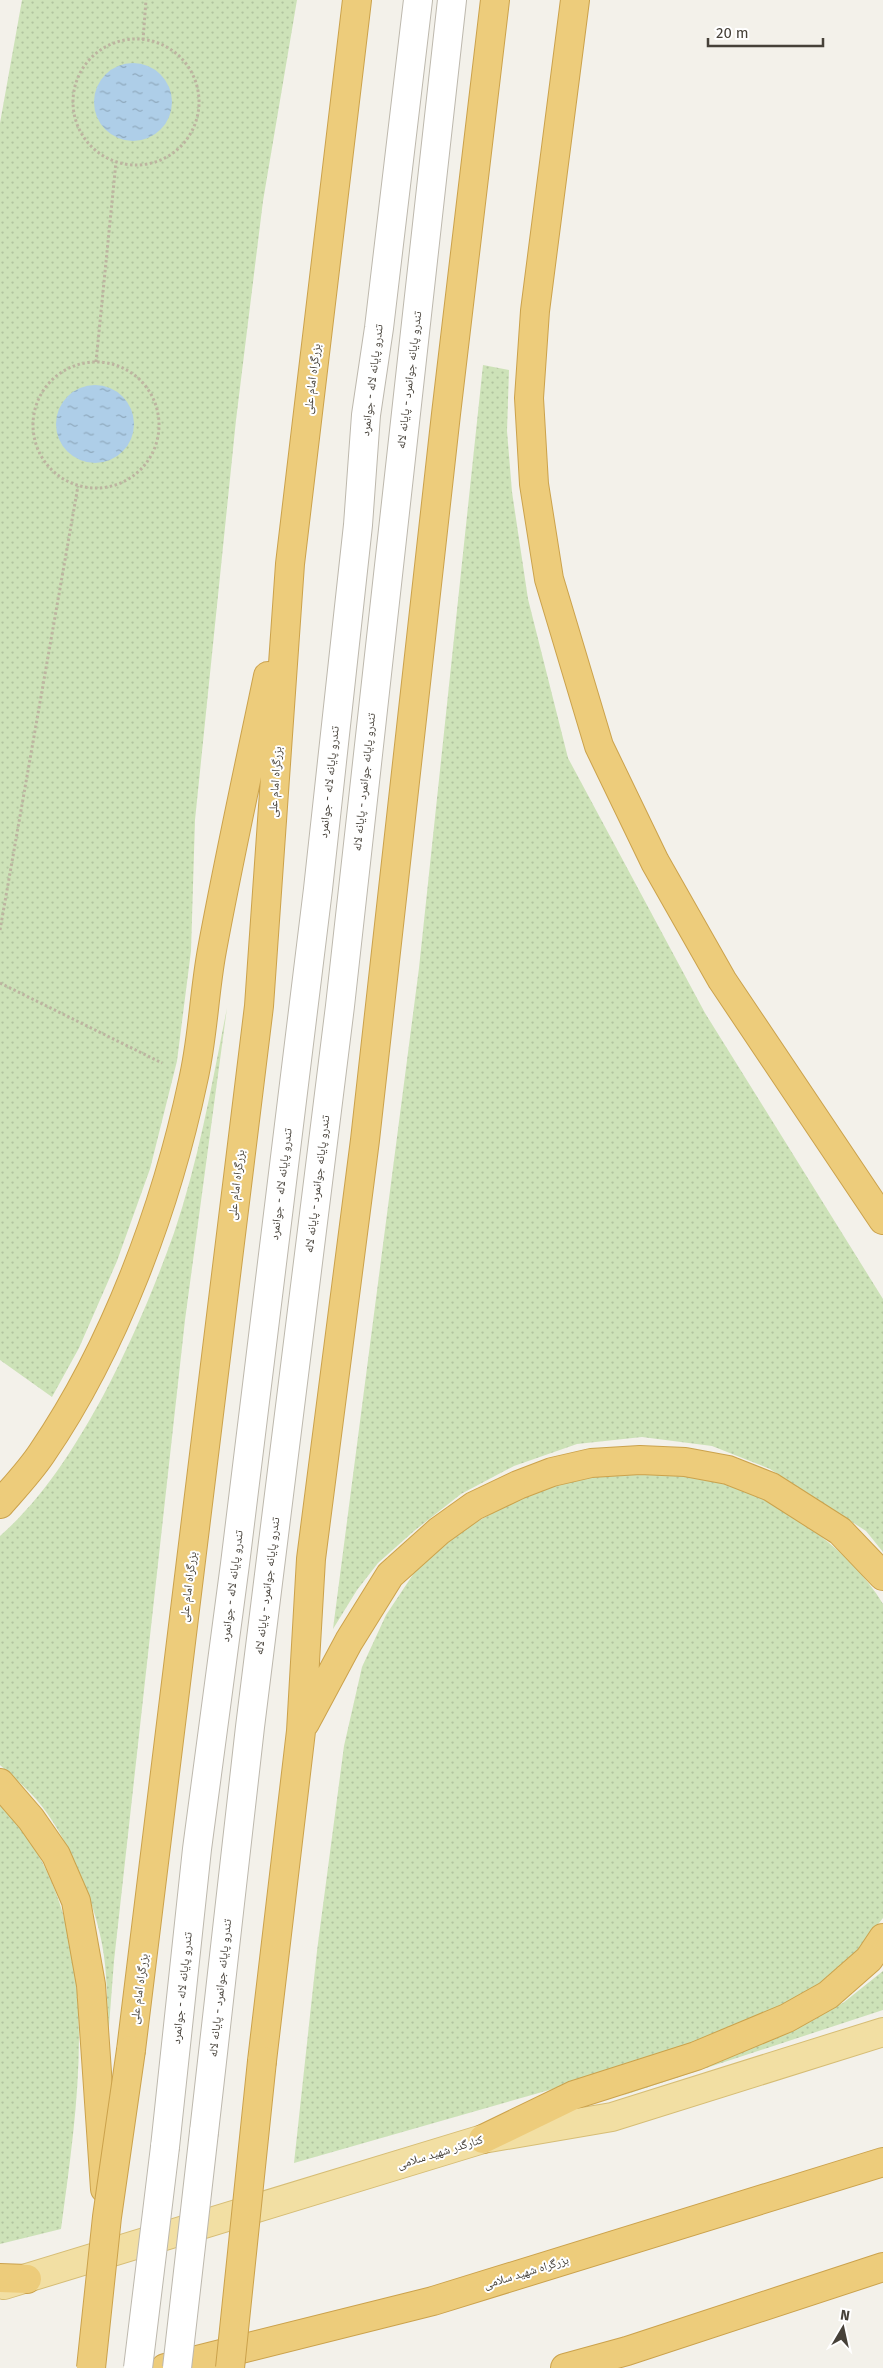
<svg xmlns="http://www.w3.org/2000/svg" width="883" height="2368" font-family="'Fira Sans','Noto Naskh Arabic',sans-serif">
<style>
.grass{fill:url(#grass-dots)}
.water{fill:url(#water-ripples)}
.lines{fill:none;stroke-linecap:round;stroke-linejoin:round}
.minor-casing{stroke:#bdb8ad;stroke-width:30}
.major-casing{stroke:#d6bd75;stroke-width:30}
.highway-casing{stroke:#cba24c;stroke-width:30}
.path{stroke:#bdb4a0;stroke-width:3;stroke-dasharray:2.5 2.5;stroke-linecap:butt}
.minor{stroke:#fff;stroke-width:28}
.major{stroke:#f2dfa3;stroke-width:28}
.highway{stroke:#edcc7b;stroke-width:28}
.minor-bridge-casing{stroke:#bdb8ad;stroke-width:30;stroke-linecap:butt}
.highway-bridge-casing{stroke:#cba24c;stroke-width:30;stroke-linecap:butt}
.minor-bridge{stroke:#fff;stroke-width:28}
.highway-bridge{stroke:#edcc7b;stroke-width:28}
.labels{text-anchor:middle;dominant-baseline:central;stroke-width:4;stroke-linejoin:round;paint-order:stroke}
.street-label{font-size:12px;fill:#464139;stroke:#fff}
</style>
<defs>
<pattern id="grass-dots" width="8" height="8" patternUnits="userSpaceOnUse" patternTransform="scale(1.25)"><rect width="8" height="8" fill="#cde2b8"/><path d="M2 2h.1M6 6h.1" fill="none" stroke="#b1c39f" stroke-width="1.8" stroke-linecap="round"/></pattern>
<pattern id="water-ripples" width="26" height="14" patternUnits="userSpaceOnUse" patternTransform="scale(1.25)"><rect width="26" height="14" fill="#aecee8"/><path d="M2 4q2-2 4 0t4 0M15 11q2-2 4 0t4 0" fill="none" stroke="#8fa9bd"/></pattern>
</defs>
<rect width="100%" height="100%" fill="#f3f1ea"/>
<path class="grass" d="M 22,0 L 297,0 L 263,201 L 236,420 L 195,820 L 191,951 L 177,1061 L 150,1169 L 117,1261 L 79,1348 L 52,1397 L 0,1360 L 0,123 Z
M 483,365 L 509,370 L 507,431 L 512,492 L 528,599 L 568,758 L 705,1013 L 883,1299 L 883,1552 L 866,1531 L 770,1469 L 712,1446 L 642,1437 L 577,1444 L 514,1466 L 461,1494 L 414,1531 L 378,1563 L 357,1590 L 333,1629 L 419,968 Z
M 227,1008 L 185,1320 L 114,1961 L 108,2039 C 107,2008 108,1975 102,1944 C 94,1899 66,1833 36,1799 C 25,1787 12,1776 0,1765 L 0,1536 C 44,1497 75,1447 103,1396 C 131,1343 154,1289 174,1233 C 199,1160 212,1083 227,1008 Z
M 625,1471 C 704,1473 756,1485 819,1535 C 845,1555 866,1576 883,1604 L 883,1918 L 836,1976 L 786,2009 L 616,2071 L 294,2163 L 317,1951 L 344,1746 L 362,1667 L 386,1615 L 416,1570 L 460,1532 L 516,1499 L 571,1480 Z
M 0,1803 C 108,1917 80,2087 61,2229 L 0,2244 Z
M 883,1971 L 883,2010 L 621,2096 L 843,2003 Z"/>
<path class="water" d="M94 102a39 39 0 1 1 78 0a39 39 0 1 1-78 0Z
M56 424a39 39 0 1 1 78 0a39 39 0 1 1-78 0Z"/>
<g class="lines">
<defs>
<path id="minor" d="M 204,2132 L 250,1727 L 340,1006 L 452,0
M 165,2147 L 197,1849 L 235,1564 L 318,889 L 358,525 L 366,415 L 379,328 L 418,0"/>
<path id="major" d="M 4,2285 L 483,2139 L 612,2117 L 883,2032"/>
<path id="highway" d="M 575,0 L 535,311 L 529,398 L 534,484 L 549,579 L 599,746 L 655,862 L 722,980 L 883,1220
M 0,1504 C 14,1488 30,1471 42,1453 C 115,1346 166,1208 193,1081 C 203,1038 204,993 212,950 C 229,858 249,767 268,676
M 305,1723 L 349,1641 L 390,1575 L 439,1531 L 474,1506 L 518,1485 L 552,1472 L 591,1463 L 640,1460 L 685,1462 L 728,1470 L 771,1487 L 840,1531 L 883,1576
M 0,1783 L 31,1819 L 56,1855 L 76,1901 L 91,1985 L 105,2189
M 131,2050 L 259,1006 L 290,564 L 357,0
M 262,2061 L 301,1731 L 311,1559 L 365,1140 L 446,414 L 495,0
M 483,2139 L 574,2095 L 696,2056 L 787,2018 L 828,1995 L 869,1959 L 883,1938
M 0,2278 L 27,2279
M 165,2368 L 433,2301 L 883,2162
M 565,2368 L 627,2351 L 883,2267"/>
</defs>
<use href="#minor" class="minor-casing"/>
<use href="#major" class="major-casing"/>
<use href="#highway" class="highway-casing"/>
<path class="path" d="M73 102a63 63 0 1 1 126 0a63 63 0 1 1-126 0Z
M 143,40 L 146,0
M33 425a63 63 0 1 1 126 0a63 63 0 1 1-126 0Z
M 96,362 L 116,162
M 0,930 L 78,486
M 0,983 L 162,1063"/>
<use href="#minor" class="minor"/>
<use href="#major" class="major"/>
<use href="#highway" class="highway"/>
<defs>
<path id="minor-bridge" d="M 138,2368 L 165,2147
M 177,2368 L 204,2132"/>
<path id="highway-bridge" d="M 91,2368 L 107,2217 L 131,2050
M 230,2368 L 262,2061"/>
</defs>
<use href="#minor-bridge" class="minor-bridge-casing"/>
<use href="#highway-bridge" class="highway-bridge-casing"/>
<use href="#minor-bridge" class="minor-bridge"/>
<use href="#highway-bridge" class="highway-bridge"/>
</g>
<g class="labels">
<g class="street-label">
<text transform="translate(312 379) rotate(-83)">بزرگراه امام علی</text>
<text transform="translate(372 380) rotate(-83)">تندرو پایانه لاله - جوانمرد</text>
<text transform="translate(409 380) rotate(-83)">تندرو پایانه جوانمرد - پایانه لاله</text>
<text transform="translate(275 782) rotate(-86)">بزرگراه امام علی</text>
<text transform="translate(329 782) rotate(-84)">تندرو پایانه لاله - جوانمرد</text>
<text transform="translate(364 782) rotate(-84)">تندرو پایانه جوانمرد - پایانه لاله</text>
<text transform="translate(281 1184) rotate(-83)">تندرو پایانه لاله - جوانمرد</text>
<text transform="translate(317 1184) rotate(-83)">تندرو پایانه جوانمرد - پایانه لاله</text>
<text transform="translate(236 1185) rotate(-83)">بزرگراه امام علی</text>
<text transform="translate(232 1586) rotate(-83)">تندرو پایانه لاله - جوانمرد</text>
<text transform="translate(267 1586) rotate(-83)">تندرو پایانه جوانمرد - پایانه لاله</text>
<text transform="translate(188 1587) rotate(-83)">بزرگراه امام علی</text>
<text transform="translate(182 1988) rotate(-84)">تندرو پایانه لاله - جوانمرد</text>
<text transform="translate(220 1988) rotate(-84)">تندرو پایانه جوانمرد - پایانه لاله</text>
<text transform="translate(139 1989) rotate(-82)">بزرگراه امام علی</text>
<text transform="translate(440 2152) rotate(-17)">کنارگذر شهید سلامی</text>
<text transform="translate(526 2272) rotate(-17)">بزرگراه شهید سلامی</text>
</g>
</g>
<g transform="translate(843 2328) rotate(9)" stroke="#ffffff" stroke-width="4" paint-order="stroke">
<path d="M0-4L9 19L0 12L-9 19Z" fill="#464139"/>
<text y="-8" font-size="14" font-weight="bold" text-anchor="middle" fill="#464139">N</text>
</g>
<path d="M708 38v8h115v-8" fill="none" stroke="#464139" stroke-width="2.5"/>
<text x="716" y="38" font-size="15" fill="#464139" stroke="#ffffff" stroke-width="4" paint-order="stroke">20 m</text>
</svg>
